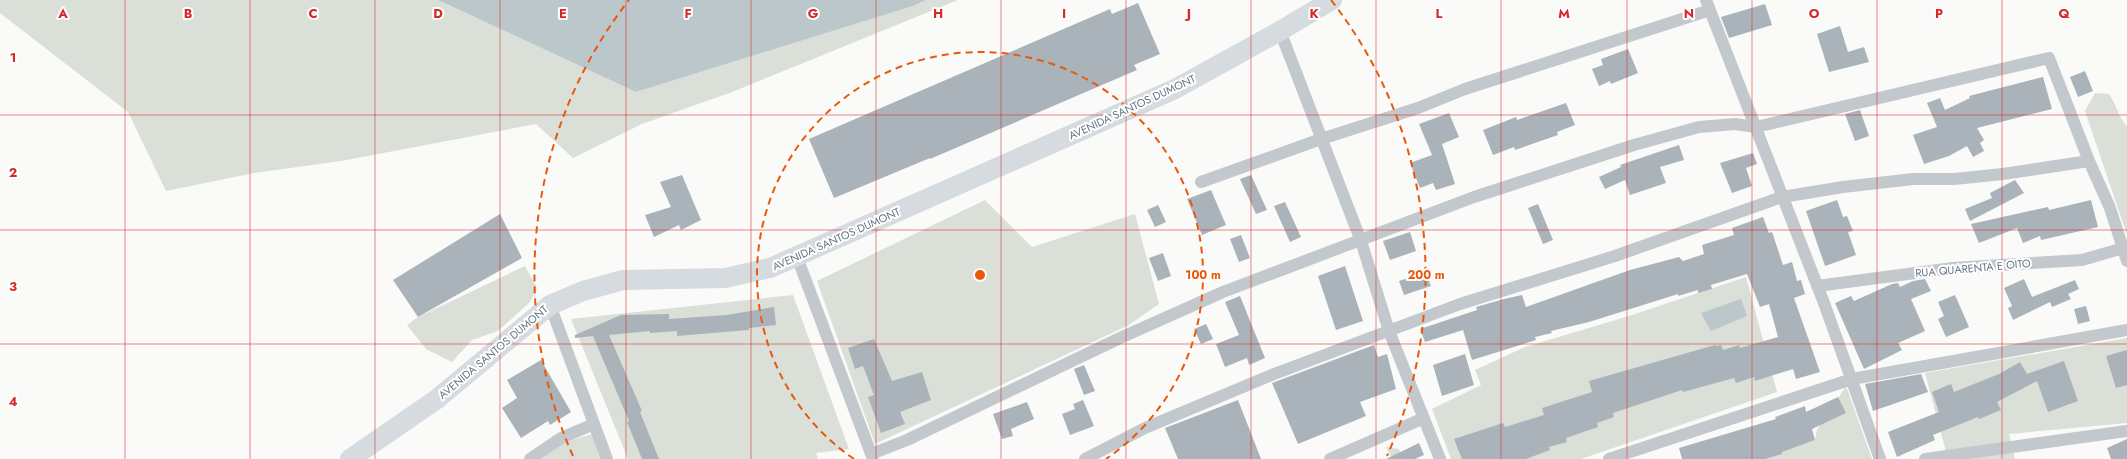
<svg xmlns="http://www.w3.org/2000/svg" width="2127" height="459" font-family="Jost,sans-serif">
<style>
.green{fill:#dadfd7}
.water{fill:#bbc7cb}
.building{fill:#aab3b9}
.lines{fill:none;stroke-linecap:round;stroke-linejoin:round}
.minor{stroke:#c3c8cc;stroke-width:12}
.primary{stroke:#d6dbdf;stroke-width:20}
.grid{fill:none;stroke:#d62828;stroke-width:1;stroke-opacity:0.55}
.ring{fill:none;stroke:#e8590c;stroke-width:2;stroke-dasharray:7 5}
.labels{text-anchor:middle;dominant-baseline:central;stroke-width:4;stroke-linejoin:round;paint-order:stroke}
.street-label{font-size:11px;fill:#657683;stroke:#fff}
.grid-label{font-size:13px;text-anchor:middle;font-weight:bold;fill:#d62828;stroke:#fff;stroke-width:4;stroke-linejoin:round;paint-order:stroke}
.centre{fill:#e8590c;stroke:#fff;stroke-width:2}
.ring-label{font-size:12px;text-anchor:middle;font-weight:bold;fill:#e8590c;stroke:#fff;stroke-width:4;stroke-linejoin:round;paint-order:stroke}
</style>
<rect width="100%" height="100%" fill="#fafaf8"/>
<path class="green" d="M 0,0 L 438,0 L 636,92 L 913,6 L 926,0 L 958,0 L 732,92 L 642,124 L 573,158 L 536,124 L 341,161 L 254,173 L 166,191 L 128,112 L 0,13 Z
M 2095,93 L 2109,94 C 2117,105 2118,117 2127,126 L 2127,235 L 2085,111 Z
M 985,200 L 1032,247 L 1135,214 L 1159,304 L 1129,325 L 875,444 L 817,281 Z
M 525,266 L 537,288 L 530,302 L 498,331 L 472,340 L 452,362 L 426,349 L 407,325 L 418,317 Z
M 1746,277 L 1777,392 L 1581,459 L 1451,459 L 1432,409 L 1481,385 L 1475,370 L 1525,347 L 1629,316 Z
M 793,295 L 849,449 L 816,453 L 818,459 L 628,459 L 571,319 Z
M 2127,338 L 2127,423 L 2009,434 L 2015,459 L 1948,459 L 1925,373 Z
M 1846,386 L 1872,459 L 1761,459 L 1815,440 L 1817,430 Z
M 592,434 L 602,459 L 541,459 L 562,443 Z
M 1386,447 L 1399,449 L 1403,459 L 1392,459 Z"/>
<path class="water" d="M 438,0 L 926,0 L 913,6 L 636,92 Z
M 1741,299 L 1747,316 L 1711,331 L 1701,313 Z"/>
<path class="building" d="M 1138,3 L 1160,54 L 1134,65 L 1137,70 L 930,159 L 930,158 L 834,198 L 809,139 L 1110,9 L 1112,14 Z
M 1765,4 L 1772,25 L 1729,38 L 1721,17 Z
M 1840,26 L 1848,52 L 1864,47 L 1869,62 L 1829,72 L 1817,34 Z
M 1628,49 L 1638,73 L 1611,84 L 1610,81 L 1599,86 L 1592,69 L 1603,65 L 1601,59 Z
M 2085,71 L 2093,91 L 2078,97 L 2070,77 Z
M 2043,77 L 2052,109 L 1977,128 L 1984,140 L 1980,143 L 1984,151 L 1973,157 L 1967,146 L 1949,156 L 1924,164 L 1913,135 L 1937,127 L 1927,103 L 1940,98 L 1945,110 L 1970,98 L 1969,96 Z
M 1566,103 L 1575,125 L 1557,132 L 1558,135 L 1515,150 L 1514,147 L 1493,155 L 1483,130 L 1516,117 L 1517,120 Z
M 1860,110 L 1869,136 L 1855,141 L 1845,114 Z
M 1449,113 L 1459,137 L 1442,144 L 1455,184 L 1436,190 L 1433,183 L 1420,188 L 1410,163 L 1432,155 L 1419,124 Z
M 1679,145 L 1684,160 L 1660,167 L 1666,183 L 1630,195 L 1625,180 L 1605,189 L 1599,177 L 1621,167 L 1620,165 Z
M 1753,153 L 1757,164 L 1746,168 L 1752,186 L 1732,193 L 1720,163 Z
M 682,175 L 701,220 L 681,230 L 679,225 L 654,237 L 645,215 L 671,207 L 660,182 Z
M 1251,175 L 1267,210 L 1256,214 L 1240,179 Z
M 2015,180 L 2024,193 L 1970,221 L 1965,209 L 1992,198 L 1990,193 Z
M 1211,190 L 1226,225 L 1202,235 L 1187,199 Z
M 1837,200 L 1843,217 L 1847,216 L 1853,231 L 1848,232 L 1856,255 L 1825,266 L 1806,211 Z
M 2091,200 L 2098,227 L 2041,240 L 2040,236 L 2023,243 L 2017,228 L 1979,243 L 1971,224 L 2048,207 L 2049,210 Z
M 1285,202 L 1301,237 L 1290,242 L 1274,206 Z
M 1538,204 L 1553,240 L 1543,244 L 1528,208 Z
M 1158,205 L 1166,222 L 1155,227 L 1147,210 Z
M 500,214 L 522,258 L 418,317 L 393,280 Z
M 1763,217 L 1769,233 L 1772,232 L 1783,265 L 1792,262 L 1797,281 L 1801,280 L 1805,294 L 1794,298 L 1820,372 L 1796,379 L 1793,369 L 1755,381 L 1754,377 L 1736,383 L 1734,378 L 1683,392 L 1682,390 L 1613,413 L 1614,417 L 1597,423 L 1598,427 L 1566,438 L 1567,442 L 1549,447 L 1550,450 L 1526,459 L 1462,459 L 1454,439 L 1503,423 L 1505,427 L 1544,415 L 1542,408 L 1592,392 L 1589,381 L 1715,345 L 1716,346 L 1721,345 L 1723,350 L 1739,345 L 1740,348 L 1778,337 L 1769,304 L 1760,307 L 1747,274 L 1711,285 L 1712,289 L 1698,293 L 1698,290 L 1678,296 L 1678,294 L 1589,322 L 1551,331 L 1552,333 L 1535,337 L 1536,340 L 1472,360 L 1463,330 L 1425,342 L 1420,329 L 1477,310 L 1476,307 L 1504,299 L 1522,295 L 1526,307 L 1630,270 L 1679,257 L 1683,261 L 1704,254 L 1702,245 L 1734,235 L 1732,228 Z
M 1410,232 L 1416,251 L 1390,260 L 1383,241 Z
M 1241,235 L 1250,258 L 1239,262 L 1230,239 Z
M 1163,253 L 1171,276 L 1158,281 L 1149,258 Z
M 1345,266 L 1363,321 L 1336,330 L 1318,276 Z
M 1426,272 L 1431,286 L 1404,295 L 1399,281 Z
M 1925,279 L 1931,291 L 1911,299 L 1925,331 L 1898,343 L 1902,350 L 1864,369 L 1835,303 L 1851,296 L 1854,301 L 1892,284 L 1898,283 L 1900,287 L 1913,281 Z
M 2024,279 L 2032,297 L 2075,280 L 2079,289 L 2068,294 L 2071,299 L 2052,307 L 2050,302 L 2013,320 L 2008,308 L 2012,306 L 2004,288 Z
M 1955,295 L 1969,327 L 1946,337 L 1938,319 L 1944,316 L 1938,302 Z
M 1240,296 L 1265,358 L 1249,365 L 1247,358 L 1225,367 L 1216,344 L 1239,335 L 1225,302 Z
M 2086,306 L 2090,321 L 2078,324 L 2074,309 Z
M 774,307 L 776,325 L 749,328 L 749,330 L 677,336 L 677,331 L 650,333 L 650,331 L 609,335 L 642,411 L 640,412 L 659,459 L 642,459 L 627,422 L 629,421 L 593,336 L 575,338 L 575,335 L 621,315 L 669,314 L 669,319 L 727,315 Z
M 1206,324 L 1213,339 L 1201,344 L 1194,329 Z
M 874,339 L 892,381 L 922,372 L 931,400 L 900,412 L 905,424 L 881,433 L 868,397 L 874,395 L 863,366 L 855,369 L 848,348 Z
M 1374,345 L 1378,357 L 1387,354 L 1396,389 L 1360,402 L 1366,416 L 1298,444 L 1272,383 Z
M 2127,350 L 2127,385 L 2116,388 L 2106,356 Z
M 1465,354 L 1474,385 L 1442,396 L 1433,365 Z
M 541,360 L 571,412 L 550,425 L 548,421 L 521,438 L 502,408 L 517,398 L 507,380 Z
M 2064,361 L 2078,401 L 2048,412 L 2037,381 L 1997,402 L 2001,410 L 1979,419 L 1978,417 L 1933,435 L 1935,440 L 1897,457 L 1888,432 L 1939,412 L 1932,392 L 1951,384 L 1954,392 L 1999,374 L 2020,362 L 2027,374 Z
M 1084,365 L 1095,391 L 1084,395 L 1074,369 Z
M 1921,374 L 1928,392 L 1873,411 L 1865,384 Z
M 1838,397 L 1846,413 L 1812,429 L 1815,440 L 1782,452 L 1782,454 L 1765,459 L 1682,459 L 1679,448 L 1776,419 L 1775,417 L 1805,406 L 1806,412 Z
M 1083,400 L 1094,426 L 1070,435 L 1062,414 L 1075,409 L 1073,404 Z
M 1238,400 L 1261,459 L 1178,459 L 1165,428 Z
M 1027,402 L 1034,419 L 1011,429 L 1013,436 L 1002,439 L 993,414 Z
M 2127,439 L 2127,459 L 2111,459 L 2107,448 Z
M 1419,443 L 1424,455 L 1415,459 L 1386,459 Z"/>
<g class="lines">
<path class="minor" d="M 1706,0 L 1824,303 L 1880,459
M 1280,31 L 1361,241 L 1389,331 L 1440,459
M 1201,182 L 1321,139 L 1418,108 L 1465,89 L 1710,10
M 797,257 L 873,459
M 1817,286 L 1953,268 L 2082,260 L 2127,247
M 550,305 L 607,459
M 871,454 L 907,440 L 1120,338 L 1223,292 L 1474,197 L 1634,145 L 1699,127 L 1735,124 L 1756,127 L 2049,58 L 2089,161 L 2110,208 L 2127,261
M 530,459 L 561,438 L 594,424
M 1085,459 L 1145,428 L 1274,374 L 1460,304 L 1615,256 L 1782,197 L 1843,187 L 1913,179 L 1954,179 L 2003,174 L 2089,161
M 1330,459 L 1424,418
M 1609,459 L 1852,379 L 2127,330
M 1925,459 L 2127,431"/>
<path class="primary" d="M 350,459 L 437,399 L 550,305 L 583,291 L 623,280 L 725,278 L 770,268 L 1175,89 L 1280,31 L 1332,0"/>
</g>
<path class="grid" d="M 125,0 L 125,459M 250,0 L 250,459M 375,0 L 375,459M 500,0 L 500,459M 626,0 L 626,459M 751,0 L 751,459M 876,0 L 876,459M 1001,0 L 1001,459M 1126,0 L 1126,459M 1251,0 L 1251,459M 1376,0 L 1376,459M 1501,0 L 1501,459M 1627,0 L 1627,459M 1752,0 L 1752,459M 1877,0 L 1877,459M 2002,0 L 2002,459M 0,115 L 2127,115M 0,230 L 2127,230M 0,344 L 2127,344"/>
<g class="ring">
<path d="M854 459A223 223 0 1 1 1106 459"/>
<path d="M573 456A446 446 0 0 1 629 0M1331 0A446 446 0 0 1 1387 456"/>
</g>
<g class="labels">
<g class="street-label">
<text transform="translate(1132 107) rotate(-25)">AVENIDA SANTOS DUMONT</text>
<text transform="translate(836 239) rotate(-24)">AVENIDA SANTOS DUMONT</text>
<text transform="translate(1973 268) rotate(-5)">RUA QUARENTA E OITO</text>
<text transform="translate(493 352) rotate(-40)">AVENIDA SANTOS DUMONT</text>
</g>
</g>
<g class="grid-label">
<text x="63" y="18">A</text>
<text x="188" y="18">B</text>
<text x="313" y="18">C</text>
<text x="438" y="18">D</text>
<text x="563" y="18">E</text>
<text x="688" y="18">F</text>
<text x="813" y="18">G</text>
<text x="938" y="18">H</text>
<text x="1064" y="18">I</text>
<text x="1189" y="18">J</text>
<text x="1314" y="18">K</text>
<text x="1439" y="18">L</text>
<text x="1564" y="18">M</text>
<text x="1689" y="18">N</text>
<text x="1814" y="18">O</text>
<text x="1939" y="18">P</text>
<text x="2064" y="18">Q</text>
<text x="13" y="62">1</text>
<text x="13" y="177">2</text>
<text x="13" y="291">3</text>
<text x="13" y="406">4</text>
</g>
<circle cx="980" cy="275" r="6" class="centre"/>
<g class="ring-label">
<text x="1203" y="279">100 m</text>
<text x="1426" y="279">200 m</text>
</g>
</svg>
